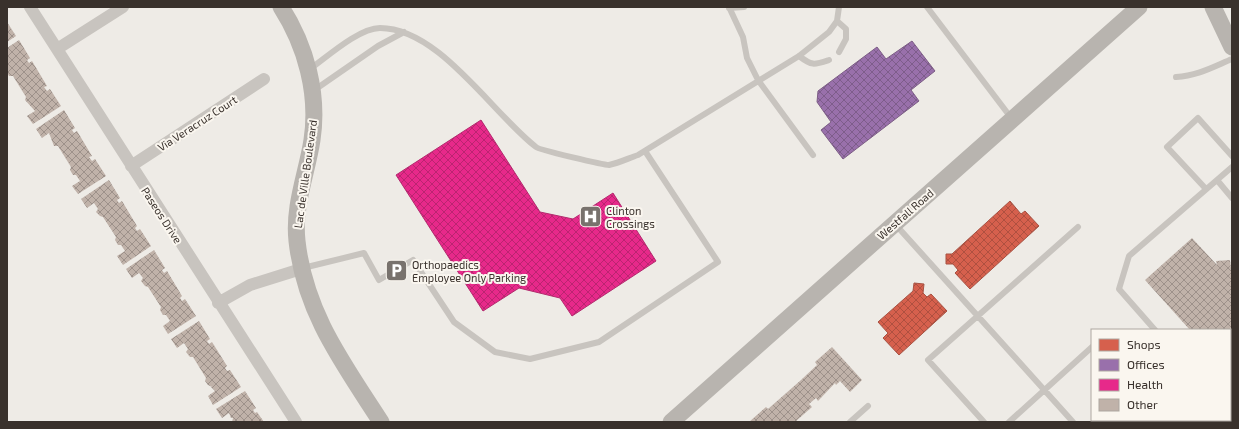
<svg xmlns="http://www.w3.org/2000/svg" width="1239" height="429" font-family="'Exo 2',sans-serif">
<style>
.shops{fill:url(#shops-cross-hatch);stroke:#a75243}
.offices{fill:url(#offices-cross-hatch);stroke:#7c5d85}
.health{fill:url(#health-cross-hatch);stroke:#b32b6e}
.building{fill:url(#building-cross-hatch)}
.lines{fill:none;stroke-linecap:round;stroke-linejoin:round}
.lane{stroke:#c8c4bf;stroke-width:6}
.street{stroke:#c8c4bf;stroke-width:12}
.secondary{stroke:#b8b4af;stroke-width:17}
.labels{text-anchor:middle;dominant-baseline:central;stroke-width:4;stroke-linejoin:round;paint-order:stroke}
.street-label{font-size:11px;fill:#39312c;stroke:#faf6ef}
.poi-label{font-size:11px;fill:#39312c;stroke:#faf6ef;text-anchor:start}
</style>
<defs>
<pattern id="shops-cross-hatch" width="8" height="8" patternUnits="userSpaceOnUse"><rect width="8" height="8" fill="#d6604d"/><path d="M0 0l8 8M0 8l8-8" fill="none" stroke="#af5040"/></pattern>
<pattern id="offices-cross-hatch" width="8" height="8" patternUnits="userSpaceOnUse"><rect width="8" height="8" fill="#9970ab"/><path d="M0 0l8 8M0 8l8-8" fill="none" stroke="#7e5d8b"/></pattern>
<pattern id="health-cross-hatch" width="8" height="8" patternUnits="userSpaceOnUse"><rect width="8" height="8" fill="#e7298a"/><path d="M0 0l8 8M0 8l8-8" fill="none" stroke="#bc2471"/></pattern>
<pattern id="building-cross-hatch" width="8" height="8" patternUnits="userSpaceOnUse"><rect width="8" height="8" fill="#c0b2a9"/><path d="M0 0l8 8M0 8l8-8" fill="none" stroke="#9d918a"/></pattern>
</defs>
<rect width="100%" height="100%" fill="#eeebe6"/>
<path class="shops" d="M 1010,201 L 1021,214 L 1025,211 L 1039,226 L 970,289 L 955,273 L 958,270 L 953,264 L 946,264 L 946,254 L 952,254 Z
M 914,283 L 924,284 L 923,293 L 927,297 L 931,294 L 947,311 L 899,355 L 883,338 L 888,333 L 878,322 L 913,291 Z
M 1110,420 L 1146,420 L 1148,422 L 1108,422 Z"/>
<path class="offices" d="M 912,41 L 935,71 L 911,90 L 919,101 L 843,159 L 821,130 L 831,122 L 817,102 L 818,91 L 877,47 L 886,59 Z"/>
<path class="health" d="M 481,120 L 540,212 L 573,219 L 613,193 L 656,261 L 572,316 L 560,298 L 519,288 L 483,311 L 396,175 Z"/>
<path class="building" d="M 7,22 L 16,36 L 7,42 Z
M 19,40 L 30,58 L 27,60 L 29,63 L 32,61 L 47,86 L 44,87 L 47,91 L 50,89 L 61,106 L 33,124 L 27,116 L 35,111 L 25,100 L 26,97 L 13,76 L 9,76 L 7,72 L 7,48 Z
M 64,110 L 75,128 L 72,130 L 74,133 L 77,131 L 92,156 L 89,157 L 92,161 L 95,159 L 106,176 L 78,194 L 72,186 L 80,181 L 76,175 L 73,175 L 70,170 L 71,167 L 58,146 L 54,146 L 49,133 L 42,138 L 36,129 Z
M 109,180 L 120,198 L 117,200 L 119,203 L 122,201 L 137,226 L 135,228 L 137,231 L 140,229 L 151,246 L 123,265 L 117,256 L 125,251 L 121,245 L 118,245 L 115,240 L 116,237 L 103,217 L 100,216 L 96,212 L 98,209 L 94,203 L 87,208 L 81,199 Z
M 1192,238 L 1217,265 L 1216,261 L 1230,260 L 1231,268 L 1232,267 L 1232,327 L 1229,330 L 1190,330 L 1145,280 Z
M 154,250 L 165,268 L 162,270 L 164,273 L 167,271 L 182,296 L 180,298 L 182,301 L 185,299 L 196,316 L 168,334 L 163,326 L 170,321 L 166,315 L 163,315 L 160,310 L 161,307 L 148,287 L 145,286 L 141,281 L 143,278 L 139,273 L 132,278 L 126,269 Z
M 199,321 L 210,339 L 207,341 L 209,344 L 212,342 L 227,366 L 225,368 L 227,371 L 230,370 L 241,387 L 213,405 L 208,396 L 215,391 L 211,387 L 212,387 L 208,385 L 205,381 L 206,378 L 193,357 L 190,357 L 186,352 L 188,349 L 184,343 L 177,348 L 171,339 Z
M 832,347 L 862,380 L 850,392 L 840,381 L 836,385 L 835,383 L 818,401 L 816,398 L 809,404 L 812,407 L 795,422 L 749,422 L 766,407 L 768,409 L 801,380 L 817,365 L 815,362 Z
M 245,391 L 256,408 L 253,410 L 255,413 L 257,412 L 264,422 L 232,422 L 233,418 L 231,418 L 229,413 L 222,418 L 216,409 Z"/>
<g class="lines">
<path class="lane" d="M 729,7 L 743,37 L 747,58 L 758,80 L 813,155
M 927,7 L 1012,119
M 729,8 L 744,7
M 837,21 L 846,29 L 846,39 L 839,52
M 799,56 C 812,66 814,65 829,60
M 310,69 C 327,57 359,28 380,28 C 439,28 492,113 536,147 C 539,150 604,165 609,165 C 619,163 629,158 638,155 L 799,56 L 829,32 L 837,21 L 839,7
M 1176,77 C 1197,76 1213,67 1232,59
M 313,91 L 378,46 L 404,32
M 1217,180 L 1232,198
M 1206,189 L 1167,147 L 1198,118 L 1232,156
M 895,224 L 1073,422
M 303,268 L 364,253 L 379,280 L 413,260 L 454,322 L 495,352 L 530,359 L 599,342 L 718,262 L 645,151
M 1155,330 L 1119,289 L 1129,256 L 1232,167
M 1230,414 L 1232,417
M 1163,420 L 1165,422
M 850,422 L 868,406
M 984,422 L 928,360 L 1078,227
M 1009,422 L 1092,347"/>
<path class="street" d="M 30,7 L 296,422
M 57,49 L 123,7
M 131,166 L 264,79
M 218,303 L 250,285 L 301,269"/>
<path class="secondary" d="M 281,7 C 306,46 319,94 312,140 C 307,173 293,206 297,241 C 305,313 343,363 381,422
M 1213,7 L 1232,47
M 671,422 L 1139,7"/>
</g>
<defs>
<symbol id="hospital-square" viewBox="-11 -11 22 22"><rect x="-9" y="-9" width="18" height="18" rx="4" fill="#78726d" stroke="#faf6ef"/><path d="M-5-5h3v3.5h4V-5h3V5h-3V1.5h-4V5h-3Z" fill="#fff"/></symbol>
<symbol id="parking-square" viewBox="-11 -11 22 22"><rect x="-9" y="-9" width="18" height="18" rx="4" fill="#78726d" stroke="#faf6ef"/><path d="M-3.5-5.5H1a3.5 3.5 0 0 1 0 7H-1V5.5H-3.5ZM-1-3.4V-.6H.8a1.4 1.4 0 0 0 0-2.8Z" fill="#fff"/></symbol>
</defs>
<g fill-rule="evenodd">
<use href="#hospital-square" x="578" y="204" width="25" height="25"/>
<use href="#parking-square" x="384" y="258" width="25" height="25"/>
</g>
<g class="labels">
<g class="street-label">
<text transform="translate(197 123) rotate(-33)">Via Veracruz Court</text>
<text transform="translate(305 174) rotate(-82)">Lac de Ville Boulevard</text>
<text transform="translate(905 214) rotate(-41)">Westfall Road</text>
<text transform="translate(162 215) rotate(57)">Paseos Drive</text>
</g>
<g class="poi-label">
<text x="606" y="210">Clinton<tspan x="606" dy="13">Crossings</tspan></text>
<text x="412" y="264">Orthopaedics<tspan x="412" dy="13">Employee Only Parking</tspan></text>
</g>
</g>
<rect width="1239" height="429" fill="none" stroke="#39312c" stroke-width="16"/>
<rect x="1091" y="329" width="140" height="92" fill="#faf6ef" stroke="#ada7a1"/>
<rect x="1099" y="339" width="20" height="12" fill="#d6604d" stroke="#ada7a1"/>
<text x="1127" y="349" font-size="12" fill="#39312c">Shops</text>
<rect x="1099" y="359" width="20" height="12" fill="#9970ab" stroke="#ada7a1"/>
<text x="1127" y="369" font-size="12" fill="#39312c">Offices</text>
<rect x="1099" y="379" width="20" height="12" fill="#e7298a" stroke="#ada7a1"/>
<text x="1127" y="389" font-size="12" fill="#39312c">Health</text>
<rect x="1099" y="399" width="20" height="12" fill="#c0b2a9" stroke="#ada7a1"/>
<text x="1127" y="409" font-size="12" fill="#39312c">Other</text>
</svg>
